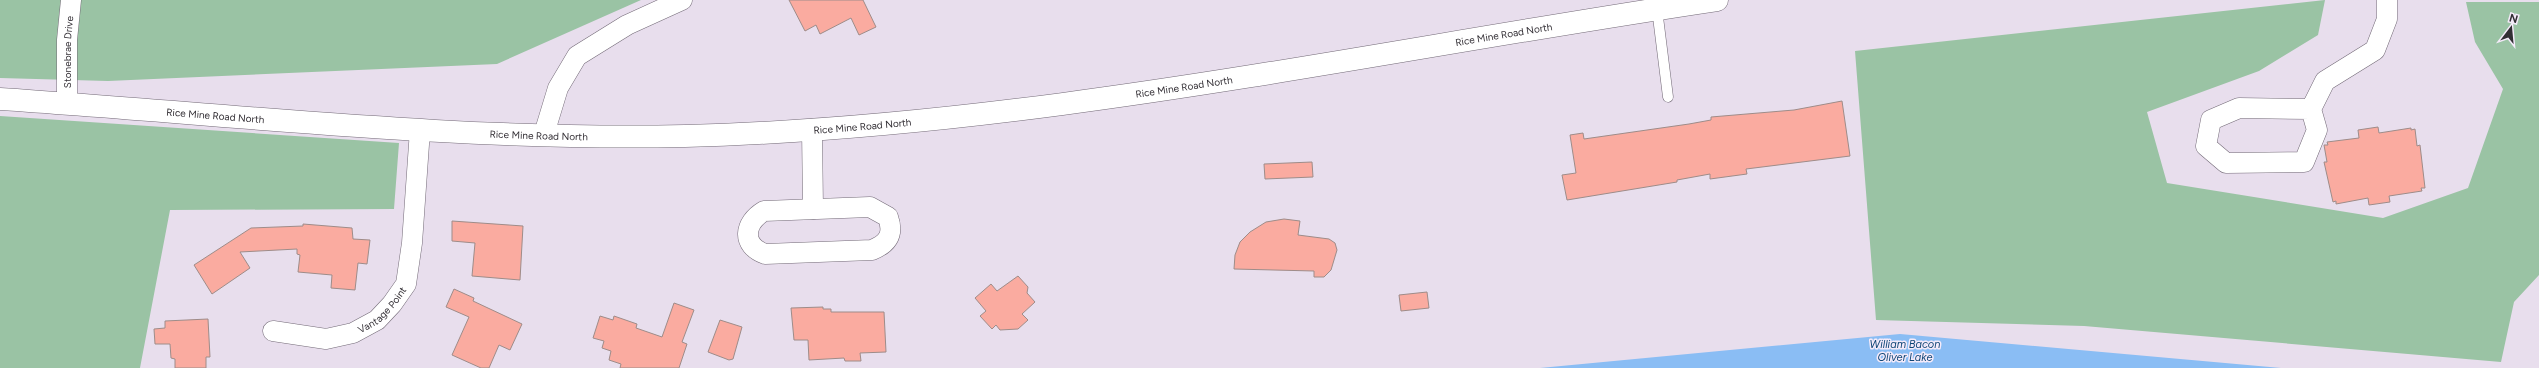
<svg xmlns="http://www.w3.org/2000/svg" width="2539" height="368" font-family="Figtree,sans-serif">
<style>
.green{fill:#9ac3a4}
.water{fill:#8abdf4}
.building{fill:#faaba0;stroke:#9e8c89}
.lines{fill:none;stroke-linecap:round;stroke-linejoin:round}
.lane-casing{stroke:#736a77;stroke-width:11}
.street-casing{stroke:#736a77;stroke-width:21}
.secondary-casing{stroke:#736a77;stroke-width:23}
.lane{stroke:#fff;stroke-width:10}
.street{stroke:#fff;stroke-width:20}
.secondary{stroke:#fff;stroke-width:22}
.labels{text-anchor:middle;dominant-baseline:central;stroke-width:3;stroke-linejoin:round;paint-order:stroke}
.street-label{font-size:10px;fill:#322e34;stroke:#f5ebfa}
.water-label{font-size:11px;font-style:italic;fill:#0d4576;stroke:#f5ebfa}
</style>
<rect width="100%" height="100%" fill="#e8deed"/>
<path class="green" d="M 0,0 L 641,0 L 497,64 L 108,81 L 0,78 Z
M 2325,0 L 2318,35 L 2259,71 L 2147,112 L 2167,183 L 2383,218 L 2468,188 L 2503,89 L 2475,42 L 2466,2 L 2539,2 L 2539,275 L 2514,302 L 2501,362 L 2084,326 L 1876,320 L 1855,51 Z
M 0,116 L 399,143 L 394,209 L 170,210 L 140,368 L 0,368 Z"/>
<path class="water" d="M 1900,334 L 2281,368 L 1540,368 Z"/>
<path class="building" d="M 789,0 L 863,0 L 876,27 L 859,35 L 851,18 L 820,34 L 816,25 L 805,31 Z
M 1842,101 L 1850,156 L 1746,169 L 1747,174 L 1710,179 L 1710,174 L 1677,180 L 1677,182 L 1567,200 L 1562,175 L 1576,173 L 1570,135 L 1583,133 L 1584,139 L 1689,124 L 1711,120 L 1711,117 L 1794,110 Z
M 2378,127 L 2379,133 L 2411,128 L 2411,130 L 2415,129 L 2417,146 L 2420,145 L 2425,188 L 2421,188 L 2422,191 L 2389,196 L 2390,202 L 2369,205 L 2368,198 L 2336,204 L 2336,201 L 2333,202 L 2324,162 L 2327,162 L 2324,145 L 2328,145 L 2327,142 L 2359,138 L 2358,130 Z
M 1312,162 L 1313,177 L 1265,179 L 1264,164 Z
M 1284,219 L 1300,221 L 1298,235 L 1329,239 L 1335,243 L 1337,250 L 1331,270 L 1324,277 L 1314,277 L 1314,271 L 1234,269 L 1235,255 L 1240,242 L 1250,232 L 1266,222 Z
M 452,221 L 523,226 L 520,280 L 472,276 L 475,243 L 452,241 Z
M 303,224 L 352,228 L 353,239 L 370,240 L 367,264 L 358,263 L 355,290 L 331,288 L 332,275 L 298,272 L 300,255 L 297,254 L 297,249 L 240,252 L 250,268 L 212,294 L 194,265 L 251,228 L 303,226 Z
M 1018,276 L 1028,287 L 1027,293 L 1035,302 L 1022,314 L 1028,320 L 1018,329 L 1000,330 L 996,325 L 992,329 L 980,316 L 986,311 L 975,298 L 991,284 L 997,291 Z
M 454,289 L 474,298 L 473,301 L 522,324 L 510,350 L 499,345 L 489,368 L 481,368 L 452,355 L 469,317 L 446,307 Z
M 1427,292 L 1429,308 L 1401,311 L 1399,295 Z
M 674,303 L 694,310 L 682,342 L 687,344 L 679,368 L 620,368 L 621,364 L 609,360 L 611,351 L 602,348 L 604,341 L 593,338 L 600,316 L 613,320 L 614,316 L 637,324 L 636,328 L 662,337 Z
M 823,307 L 823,309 L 831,309 L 831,312 L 884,312 L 886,352 L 860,353 L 861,361 L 845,361 L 844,358 L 809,360 L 808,340 L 794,340 L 791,308 Z
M 208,319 L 210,357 L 206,357 L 206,368 L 175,368 L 175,359 L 171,358 L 170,344 L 155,344 L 154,329 L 165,328 L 165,321 Z
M 720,320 L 742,327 L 733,359 L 729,360 L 708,352 Z"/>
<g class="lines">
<defs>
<path id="lane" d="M 1657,9 L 1668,97"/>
<g id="street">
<path id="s1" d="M 67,104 L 67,40 L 71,0"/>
<path d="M 2311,109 L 2239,108 L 2211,120 L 2206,146 L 2226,163 L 2304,162 L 2317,130 L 2311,109 L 2325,81 L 2375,50 L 2387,19 L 2387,0"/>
<path d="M 812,129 L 813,209"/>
<path d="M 544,134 L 558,88 L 577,56 L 627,25 L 682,0"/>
<path d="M 870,207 L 888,217 C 894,234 889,243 872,250 L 765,254 C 741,245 744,223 764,211 Z"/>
<path id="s2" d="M 273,331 L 326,339 L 353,333 L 377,320 L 392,304 L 406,284 L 412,243 L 420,130"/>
</g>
<g id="secondary">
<path id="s3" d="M 0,99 C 228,114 456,141 685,136 C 1033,127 1373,51 1717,0"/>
</g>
</defs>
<use href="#lane" class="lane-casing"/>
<use href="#street" class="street-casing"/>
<use href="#secondary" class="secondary-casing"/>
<use href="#lane" class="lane"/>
<use href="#street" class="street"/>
<use href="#secondary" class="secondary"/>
</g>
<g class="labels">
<g class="street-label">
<text stroke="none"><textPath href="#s3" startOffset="1512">Rice Mine Road North</textPath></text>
<text stroke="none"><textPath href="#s1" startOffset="52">Stonebrae Drive</textPath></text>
<text stroke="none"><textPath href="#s3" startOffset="1188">Rice Mine Road North</textPath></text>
<text stroke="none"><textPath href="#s3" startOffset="216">Rice Mine Road North</textPath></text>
<text stroke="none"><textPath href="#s3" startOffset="864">Rice Mine Road North</textPath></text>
<text stroke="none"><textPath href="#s3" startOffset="540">Rice Mine Road North</textPath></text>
<text stroke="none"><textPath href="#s2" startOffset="119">Vantage Point</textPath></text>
</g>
<g class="water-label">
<text x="1905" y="344">William Bacon<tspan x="1905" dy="13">Oliver Lake</tspan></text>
</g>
</g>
<g transform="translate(2511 28) rotate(16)" stroke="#f5ebfa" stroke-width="3" paint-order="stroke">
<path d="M0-3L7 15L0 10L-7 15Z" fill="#322e34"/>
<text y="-6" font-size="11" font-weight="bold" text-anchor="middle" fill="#322e34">N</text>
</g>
</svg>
